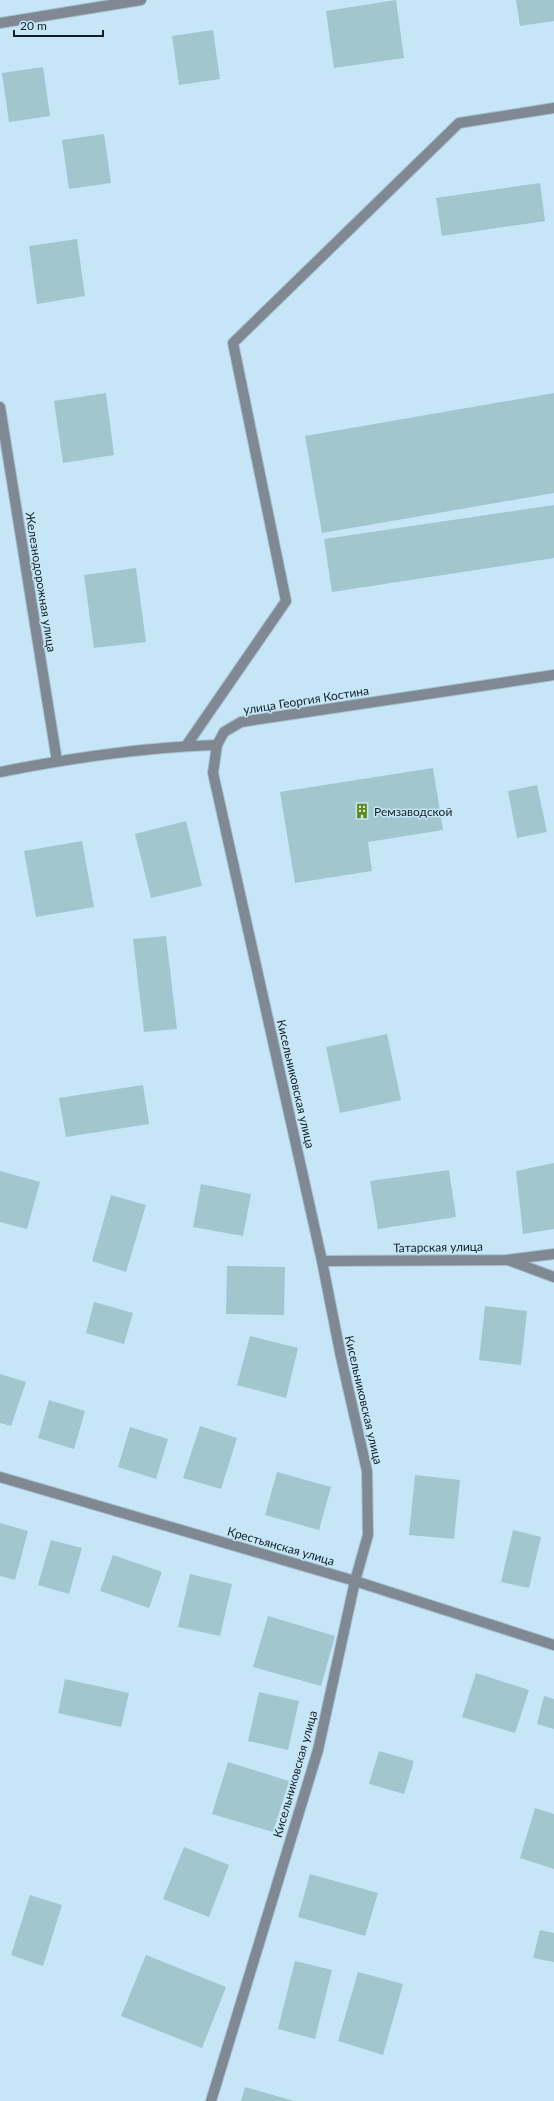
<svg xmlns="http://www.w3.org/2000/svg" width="554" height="2101" font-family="Lato,sans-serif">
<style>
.building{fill:#a1c6cd}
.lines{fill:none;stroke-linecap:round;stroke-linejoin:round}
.service-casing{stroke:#a6c2d1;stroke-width:12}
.minor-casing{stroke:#a6c2d1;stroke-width:12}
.service{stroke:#808993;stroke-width:10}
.minor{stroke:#808993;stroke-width:10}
.labels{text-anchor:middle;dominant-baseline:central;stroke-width:3;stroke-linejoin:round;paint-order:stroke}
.street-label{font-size:12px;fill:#131f25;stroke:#c6e6f7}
.poi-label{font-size:12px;fill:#131f25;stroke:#c6e6f7;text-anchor:start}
</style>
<rect width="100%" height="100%" fill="#c6e6f7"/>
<path class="building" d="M 396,0 L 404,58 L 334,68 L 326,11 Z
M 516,0 L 554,0 L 554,21 L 520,26 Z
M 213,30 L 220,79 L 179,85 L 172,36 Z
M 43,67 L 50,116 L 9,122 L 2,73 Z
M 104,134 L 111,183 L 69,189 L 62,140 Z
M 540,183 L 545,221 L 442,236 L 436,198 Z
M 77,239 L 85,296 L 37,304 L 29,246 Z
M 106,393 L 114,455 L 63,463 L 54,401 Z
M 554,393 L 554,493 L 322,533 L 305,436 Z
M 554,505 L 554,558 L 332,592 L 324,539 Z
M 136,568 L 146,642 L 94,648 L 84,575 Z
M 433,768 L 443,830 L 368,842 L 372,871 L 295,883 L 280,792 Z
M 537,785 L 547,832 L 517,838 L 508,791 Z
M 186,821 L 202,886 L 151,898 L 135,834 Z
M 82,841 L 94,907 L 36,917 L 24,851 Z
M 166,936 L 177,1029 L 144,1032 L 133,939 Z
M 387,1034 L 401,1100 L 340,1113 L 326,1047 Z
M 143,1085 L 149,1124 L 66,1137 L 59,1098 Z
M 554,1163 L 554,1229 L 523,1234 L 516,1171 Z
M 449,1170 L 456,1217 L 378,1229 L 370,1181 Z
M 0,1171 L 40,1182 L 27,1229 L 0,1222 Z
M 201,1184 L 251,1194 L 243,1236 L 193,1227 Z
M 111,1195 L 146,1205 L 126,1272 L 92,1261 Z
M 227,1266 L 285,1267 L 284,1315 L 226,1314 Z
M 94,1302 L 133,1313 L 124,1344 L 86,1333 Z
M 485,1306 L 527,1311 L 521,1365 L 479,1360 Z
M 250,1336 L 298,1348 L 286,1398 L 237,1385 Z
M 0,1374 L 26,1382 L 11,1426 L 0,1423 Z
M 49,1400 L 85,1411 L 74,1449 L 38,1438 Z
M 200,1426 L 237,1438 L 221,1489 L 183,1478 Z
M 130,1427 L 168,1439 L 156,1479 L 118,1467 Z
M 277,1472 L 331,1487 L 319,1530 L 265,1515 Z
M 415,1475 L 460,1480 L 454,1539 L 409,1535 Z
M 0,1523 L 28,1531 L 15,1580 L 0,1576 Z
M 513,1530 L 541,1537 L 529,1588 L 501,1582 Z
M 51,1540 L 82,1548 L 69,1594 L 38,1585 Z
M 113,1555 L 162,1572 L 149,1608 L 100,1591 Z
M 190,1574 L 232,1584 L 220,1636 L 178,1627 Z
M 268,1616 L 335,1636 L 321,1686 L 253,1667 Z
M 476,1673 L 529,1690 L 515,1733 L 462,1717 Z
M 65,1679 L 129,1693 L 121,1727 L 58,1713 Z
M 259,1692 L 299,1701 L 288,1750 L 248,1741 Z
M 544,1696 L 554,1699 L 554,1729 L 537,1724 Z
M 379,1751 L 414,1761 L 404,1794 L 369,1784 Z
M 228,1762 L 289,1781 L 273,1832 L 212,1814 Z
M 535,1808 L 554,1814 L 554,1869 L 520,1858 Z
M 184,1847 L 229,1865 L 209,1917 L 163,1899 Z
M 310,1874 L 378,1893 L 365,1936 L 298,1917 Z
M 30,1895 L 62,1905 L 43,1966 L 11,1955 Z
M 540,1930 L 554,1933 L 554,1962 L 533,1958 Z
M 146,1955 L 226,1987 L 202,2048 L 121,2016 Z
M 295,1961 L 332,1970 L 315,2039 L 278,2029 Z
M 358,1972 L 403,1984 L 383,2055 L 338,2041 Z
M 245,2087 L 294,2101 L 241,2101 Z"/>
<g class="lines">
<defs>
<path id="service" d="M 0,23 L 141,0
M 186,746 L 286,601 L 233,343 L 459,123 L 554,108"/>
<path id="minor" d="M 0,407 L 57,761
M 0,772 C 71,758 145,747 217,745 L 224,732 L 241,722 L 554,675
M 508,1260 L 554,1277
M 322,1261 L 506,1260 L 554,1254
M 0,1477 L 355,1581 L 554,1645
M 211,2101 L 318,1750 L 355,1581 L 368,1535 L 367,1471 L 341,1357 L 322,1261 L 213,773 L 217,745"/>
</defs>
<use href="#service" class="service-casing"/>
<use href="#minor" class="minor-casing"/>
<use href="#service" class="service"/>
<use href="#minor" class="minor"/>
</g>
<defs>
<symbol id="building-bare" viewBox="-9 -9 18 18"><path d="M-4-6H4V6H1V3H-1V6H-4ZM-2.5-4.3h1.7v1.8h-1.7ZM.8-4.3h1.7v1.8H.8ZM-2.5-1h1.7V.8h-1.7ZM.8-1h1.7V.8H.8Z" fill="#5e8a19" stroke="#c6e6f7" stroke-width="2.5" paint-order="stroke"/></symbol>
</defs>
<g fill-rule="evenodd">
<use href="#building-bare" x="351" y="800" width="22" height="22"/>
</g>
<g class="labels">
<g class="street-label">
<text transform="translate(41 582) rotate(81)">Железнодорожная улица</text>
<text transform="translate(306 700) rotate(-9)">улица Георгия Костина</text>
<text transform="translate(296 1084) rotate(77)">Кисельниковская улица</text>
<text transform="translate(438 1247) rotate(-1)">Татарская улица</text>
<text transform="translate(364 1400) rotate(77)">Кисельниковская улица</text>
<text transform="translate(281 1546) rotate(16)">Крестьянская улица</text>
<text transform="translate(295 1774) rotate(-74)">Кисельниковская улица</text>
</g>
<g class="poi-label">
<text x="374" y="811">Ремзаводской</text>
</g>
</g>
<path d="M14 30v6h89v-6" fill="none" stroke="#131f25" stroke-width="2"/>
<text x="20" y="30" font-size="12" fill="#131f25" stroke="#c6e6f7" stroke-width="3" paint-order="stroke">20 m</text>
</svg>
